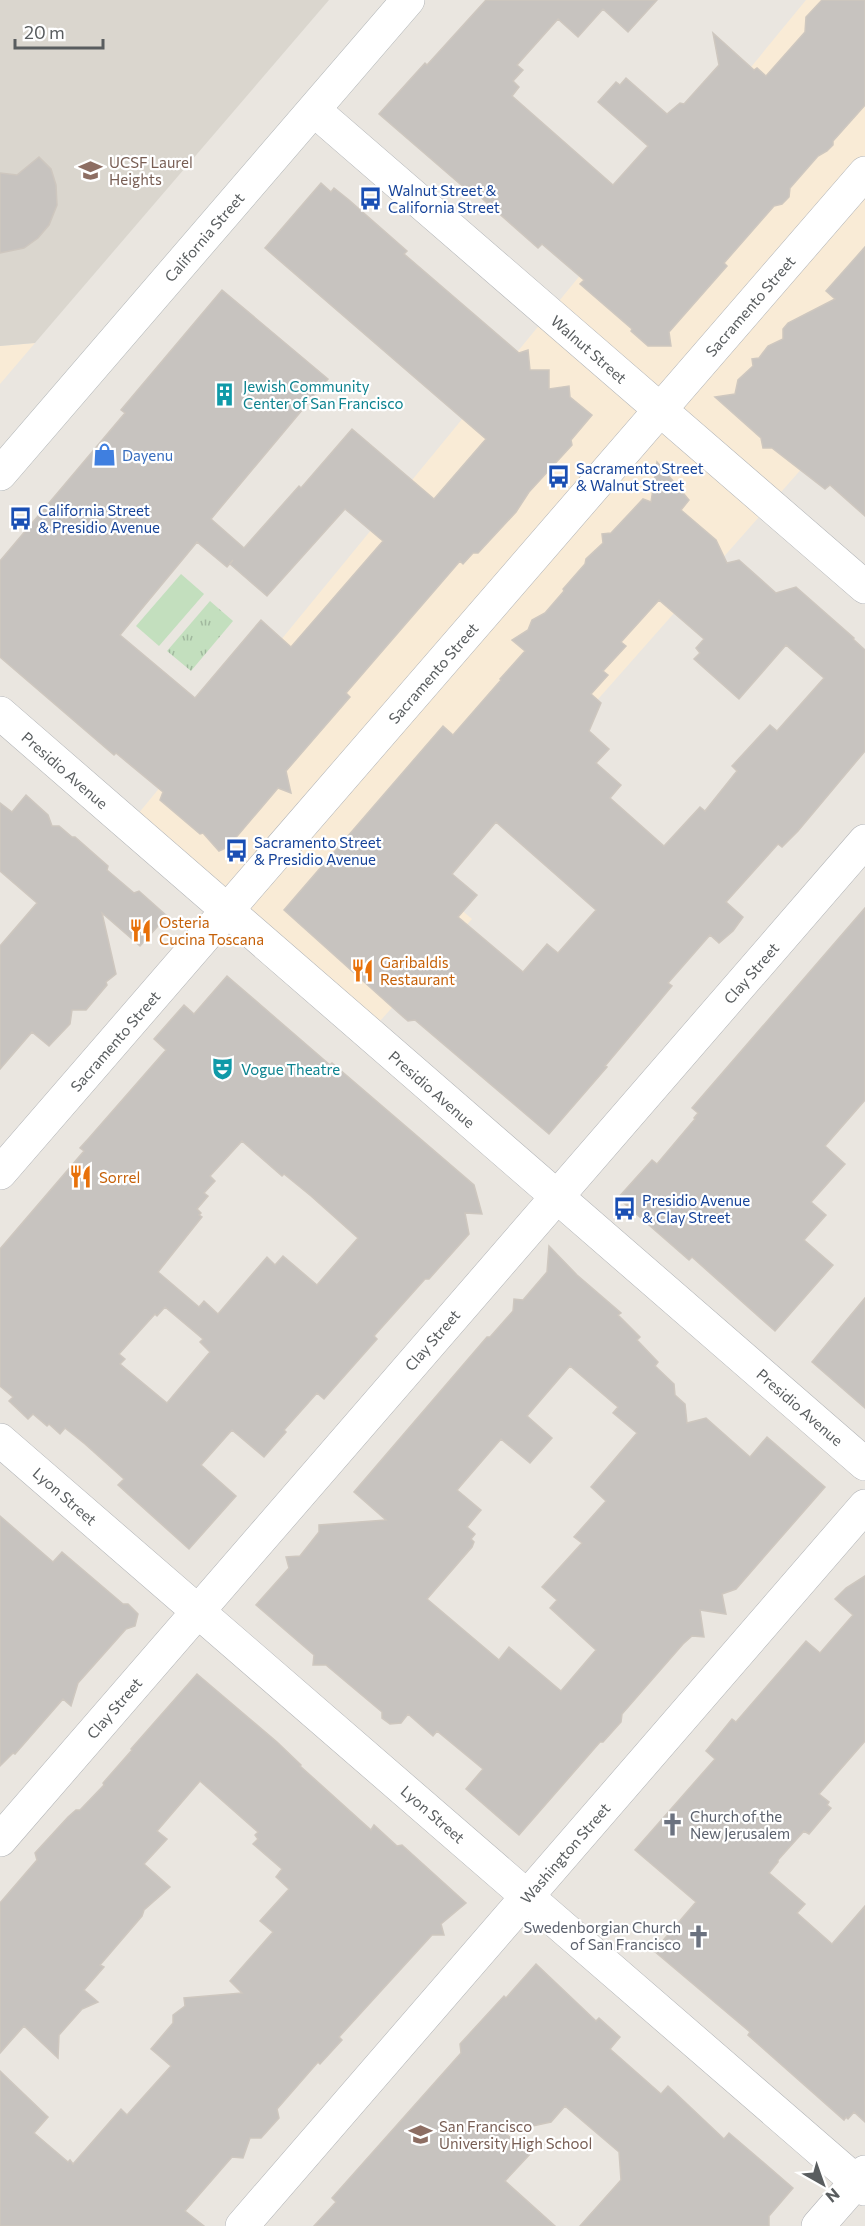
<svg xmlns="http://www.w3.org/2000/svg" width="865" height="2226" font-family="Commissioner,sans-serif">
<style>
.commercial{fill:#f9ebd6}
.education{fill:#dad6ce}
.grass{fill:url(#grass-tufts)}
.pitch{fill:#c3dfbe}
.building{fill:#c7c3bf;stroke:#cec7bf;stroke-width:1.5;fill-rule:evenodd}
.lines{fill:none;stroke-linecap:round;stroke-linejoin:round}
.minor-casing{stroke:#b1b3b6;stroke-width:34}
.tertiary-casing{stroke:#b1b3b6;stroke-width:34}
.secondary-casing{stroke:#b0b4b6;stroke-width:34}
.minor{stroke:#fff;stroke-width:33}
.tertiary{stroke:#fff;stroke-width:33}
.secondary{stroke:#fff;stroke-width:33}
.labels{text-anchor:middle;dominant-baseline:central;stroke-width:4.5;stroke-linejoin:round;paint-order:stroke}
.education-label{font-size:15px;fill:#785e54;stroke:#fff;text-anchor:start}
.transit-label{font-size:15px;fill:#164399;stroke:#fff;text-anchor:start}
.street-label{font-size:15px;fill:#595d5f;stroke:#fff}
.culture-label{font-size:15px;fill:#0d838f;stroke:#fff;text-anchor:start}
.shop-label{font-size:15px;fill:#366cbe;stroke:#fff;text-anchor:start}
.food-label{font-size:15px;fill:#c56008;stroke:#fff;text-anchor:start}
.worship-label{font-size:15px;fill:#5b616d;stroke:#fff;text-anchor:start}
</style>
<defs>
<pattern id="grass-tufts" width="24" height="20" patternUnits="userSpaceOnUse" patternTransform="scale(1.5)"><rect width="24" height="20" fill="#c3dfbe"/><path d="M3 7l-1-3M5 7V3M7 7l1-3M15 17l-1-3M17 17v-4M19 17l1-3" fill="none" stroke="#a1b89e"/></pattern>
</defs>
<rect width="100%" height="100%" fill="#eae6e0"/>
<path class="commercial" d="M 806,0 L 865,0 L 865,397 L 433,886 L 472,919 L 362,1041 L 129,825 Z
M 35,343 L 0,384 L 0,346 Z"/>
<path class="education" d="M 0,0 L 329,0 L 35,343 L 0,346 Z"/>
<path class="grass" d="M 210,601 L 233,621 L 191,671 L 167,651 Z"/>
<path class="pitch" d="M 181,574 L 204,594 L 159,646 L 136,626 Z"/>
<path class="building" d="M 486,0 L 657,0 L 628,32 L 603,9 L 578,37 L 558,19 L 517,65 L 523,70 L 513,81 L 519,87 L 512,96 L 613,185 L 648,146 L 598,102 L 616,82 L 620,85 L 626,78 L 667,114 L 680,103 L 684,104 L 719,65 L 713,33 L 754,70 L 757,68 L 766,76 L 805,32 L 806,17 L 822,0 L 865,0 L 865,105 L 833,141 L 833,145 L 827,151 L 818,156 L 790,188 L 789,197 L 782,204 L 774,206 L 724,263 L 727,266 L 669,332 L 671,346 L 648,346 L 631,331 L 632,329 L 580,284 L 584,280 L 542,244 L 538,248 L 477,194 L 475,197 L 379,114 L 425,63 L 427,65 Z
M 39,157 L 51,169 L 56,185 L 57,205 L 49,225 L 38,238 L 24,248 L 0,253 L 0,173 L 17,175 Z
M 321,183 L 331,192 L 334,188 L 349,200 L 407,251 L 404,254 L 519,353 L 528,350 L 530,370 L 549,370 L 549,389 L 569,386 L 570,397 L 592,415 L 571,440 L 572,445 L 529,492 L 516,512 L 478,553 L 473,553 L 463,564 L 460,561 L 346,693 L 350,697 L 286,771 L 291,793 L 278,788 L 228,847 L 219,851 L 203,833 L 200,834 L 160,800 L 163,792 L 116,753 L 114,755 L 0,657 L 0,561 L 125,413 L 121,410 L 222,290 L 328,379 L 211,519 L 244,548 L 299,486 L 301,488 L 352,429 L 434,499 L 486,439 L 265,248 ZM 345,509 L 383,541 L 291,647 L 261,620 L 195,698 L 120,635 L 197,542 L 227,567 L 233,560 L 230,564 L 267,596 Z
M 865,247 L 865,516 L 830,485 L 825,489 L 772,448 L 763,448 L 761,438 L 715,397 L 735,394 L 738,380 L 753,366 L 752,359 L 759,358 L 768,346 L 783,339 L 783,329 L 788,323 L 835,299 L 826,291 Z
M 657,462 L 689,500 L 681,510 L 716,540 L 727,563 L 739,560 L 776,593 L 796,587 L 854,638 L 853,639 L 865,650 L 865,751 L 798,831 L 782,847 L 778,844 L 726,902 L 743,917 L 733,931 L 719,943 L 710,935 L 668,983 L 672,986 L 605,1066 L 607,1067 L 549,1134 L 415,1020 L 408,1021 L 401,1015 L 284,910 L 443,726 L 453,735 L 501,680 L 500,679 L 525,651 L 512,640 L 528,630 L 532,620 L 545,613 L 564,591 L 563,589 L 585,564 L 586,559 L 603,543 L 602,534 L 611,533 L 643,499 L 651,502 ZM 659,600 L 704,639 L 696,648 L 700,653 L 694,659 L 739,699 L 786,645 L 824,678 L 777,731 L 770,725 L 732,766 L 737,771 L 705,811 L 700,807 L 664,846 L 610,798 L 621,785 L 596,763 L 609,749 L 589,731 L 601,703 L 591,694 L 608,675 L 603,671 L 626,646 L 621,642 ZM 496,822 L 596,910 L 558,953 L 547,944 L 523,972 L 458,917 L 477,895 L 452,874 Z
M 26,795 L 48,815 L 52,826 L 59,826 L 72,837 L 75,837 L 108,866 L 107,870 L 134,893 L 139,891 L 167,916 L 140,946 L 102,913 L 116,974 L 106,982 L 107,985 L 86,1010 L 72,1010 L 70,1024 L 49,1046 L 32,1032 L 0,1069 L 0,946 L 37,903 L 0,871 L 0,803 L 12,812 Z
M 865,908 L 865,1100 L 825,1146 L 845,1164 L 811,1202 L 826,1215 L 804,1240 L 833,1265 L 775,1331 L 692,1257 L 689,1260 L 618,1198 L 652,1160 L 657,1164 L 695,1119 L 694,1118 L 698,1113 L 692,1108 Z
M 227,976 L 330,1065 L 332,1063 L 474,1185 L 482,1214 L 465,1213 L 469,1234 L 429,1279 L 425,1279 L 374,1336 L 377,1339 L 324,1399 L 317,1393 L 284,1430 L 286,1432 L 264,1457 L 232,1430 L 201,1465 L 236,1496 L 189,1549 L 118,1485 L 124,1479 L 85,1444 L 65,1428 L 60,1434 L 49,1424 L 47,1426 L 33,1414 L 28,1419 L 9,1401 L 13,1397 L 0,1386 L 0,1249 L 84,1151 L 80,1148 L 89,1138 L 166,1050 L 154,1039 L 184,1005 L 194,1014 ZM 242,1141 L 282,1176 L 284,1174 L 311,1196 L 358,1238 L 317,1285 L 283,1256 L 275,1265 L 267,1257 L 218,1314 L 204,1301 L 199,1307 L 158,1272 L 202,1217 L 199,1215 L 201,1213 L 197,1209 L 208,1196 L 204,1193 L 215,1181 L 210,1176 ZM 165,1307 L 203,1339 L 200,1342 L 210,1352 L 167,1403 L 120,1364 L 125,1359 L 119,1354 L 155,1314 L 157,1316 Z
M 549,1246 L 577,1275 L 621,1313 L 618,1315 L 640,1337 L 637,1340 L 658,1362 L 655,1366 L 674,1384 L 675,1395 L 685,1404 L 687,1423 L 706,1418 L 750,1457 L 767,1437 L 825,1487 L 736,1589 L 722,1594 L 726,1614 L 700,1610 L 704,1637 L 692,1636 L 683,1644 L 622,1714 L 621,1722 L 603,1742 L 600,1742 L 519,1835 L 466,1789 L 483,1769 L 437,1731 L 433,1736 L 408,1714 L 401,1723 L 390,1724 L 382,1718 L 382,1712 L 326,1665 L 313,1665 L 314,1655 L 256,1605 L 289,1568 L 286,1557 L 300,1556 L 319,1532 L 319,1525 L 386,1520 L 354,1492 L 487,1337 L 490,1337 L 513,1311 L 514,1299 L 523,1300 L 547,1272 ZM 570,1366 L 618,1407 L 613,1413 L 637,1433 L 591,1487 L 606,1501 L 574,1537 L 582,1543 L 542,1587 L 557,1600 L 550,1608 L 596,1650 L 561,1691 L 509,1647 L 499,1660 L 427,1599 L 472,1547 L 474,1542 L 471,1539 L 475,1534 L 467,1527 L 481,1510 L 457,1490 L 501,1439 L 530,1463 L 552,1438 L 527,1416 Z
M 865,1298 L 865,1408 L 812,1362 Z
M 0,1516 L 53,1562 L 62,1552 L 123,1604 L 128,1604 L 138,1614 L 135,1626 L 126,1629 L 78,1683 L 71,1706 L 63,1699 L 15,1754 L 13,1753 L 0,1766 Z
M 865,1576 L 865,1741 L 819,1794 L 829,1802 L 827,1805 L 831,1808 L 809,1834 L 804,1831 L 778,1860 L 778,1862 L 769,1873 L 805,1904 L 797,1913 L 832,1944 L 865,1906 L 865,2122 L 854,2112 L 848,2119 L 846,2117 L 844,2120 L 748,2035 L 750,2032 L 654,1951 L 696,1902 L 635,1850 L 715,1759 L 706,1751 L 732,1719 L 736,1722 L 806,1641 L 820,1653 L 853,1615 L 835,1599 L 846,1588 Z
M 197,1674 L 277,1742 L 301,1765 L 300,1766 L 371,1830 L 374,1825 L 397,1846 L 402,1845 L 466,1903 L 441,1924 L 444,1935 L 432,1935 L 339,2037 L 342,2040 L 320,2064 L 318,2062 L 277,2109 L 279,2118 L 261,2138 L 250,2138 L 243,2158 L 232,2157 L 185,2211 L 204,2226 L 0,2226 L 0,2071 L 48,2117 L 34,2133 L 68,2162 L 70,2160 L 73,2164 L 121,2109 L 127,2115 L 171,2066 L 151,2049 L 173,2023 L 173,2015 L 185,2006 L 184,1998 L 242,1993 L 230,1981 L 273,1932 L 260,1921 L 289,1889 L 276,1877 L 282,1869 L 253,1844 L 258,1839 L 255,1835 L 258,1832 L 200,1781 L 157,1831 L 167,1839 L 144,1864 L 170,1887 L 144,1910 L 142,1916 L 100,1965 L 104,1967 L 84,1990 L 98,2002 L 82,2009 L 59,2035 L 58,2058 L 24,2026 L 0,2053 L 0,1903 L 37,1860 L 35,1853 L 68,1817 L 76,1810 L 80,1810 L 104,1785 L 103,1783 L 132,1750 L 131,1749 Z
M 536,1964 L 596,2021 L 599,2018 L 620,2037 L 610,2049 L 661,2094 L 668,2086 L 724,2139 L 729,2133 L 793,2188 L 769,2216 L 769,2226 L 580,2226 L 621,2180 L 619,2152 L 565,2106 L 551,2122 L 504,2132 L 530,2154 L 505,2181 L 555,2226 L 314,2226 L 336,2202 L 332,2198 L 461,2053 L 460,2044 L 504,1996 L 506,1998 Z"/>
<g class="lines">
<defs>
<path id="minor" d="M 314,110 L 865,587
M 0,1173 L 865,173
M 0,1440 L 865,2189
M 0,1840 L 865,841
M 242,2226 L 865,1506
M 818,2226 L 865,2172"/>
<path id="tertiary" d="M 0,713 L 865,1464"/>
<path id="secondary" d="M 0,474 L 408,0"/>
</defs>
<use href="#minor" class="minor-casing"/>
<use href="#tertiary" class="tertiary-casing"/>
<use href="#secondary" class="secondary-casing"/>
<use href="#minor" class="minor"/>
<use href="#tertiary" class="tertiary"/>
<use href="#secondary" class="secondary"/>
</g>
<defs>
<symbol id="university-bare" viewBox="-9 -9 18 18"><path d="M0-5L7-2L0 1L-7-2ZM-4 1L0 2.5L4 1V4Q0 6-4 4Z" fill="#8d6e63" stroke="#fff" stroke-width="2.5" paint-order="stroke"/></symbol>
<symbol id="bus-bare" viewBox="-9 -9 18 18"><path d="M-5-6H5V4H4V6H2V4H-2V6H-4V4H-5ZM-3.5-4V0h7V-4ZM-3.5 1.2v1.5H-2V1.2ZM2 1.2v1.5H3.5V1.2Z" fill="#1a4fb4" stroke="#fff" stroke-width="2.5" paint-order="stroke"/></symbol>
<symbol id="building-bare" viewBox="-9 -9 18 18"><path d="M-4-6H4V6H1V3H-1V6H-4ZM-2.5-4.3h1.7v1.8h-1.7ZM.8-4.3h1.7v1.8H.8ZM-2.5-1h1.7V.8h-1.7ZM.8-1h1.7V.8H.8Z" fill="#0f9aa8" stroke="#fff" stroke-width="2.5" paint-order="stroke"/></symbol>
<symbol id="shop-bare" viewBox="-9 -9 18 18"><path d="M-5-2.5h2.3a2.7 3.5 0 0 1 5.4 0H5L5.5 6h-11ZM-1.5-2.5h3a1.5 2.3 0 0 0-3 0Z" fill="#3f7fe0" stroke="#fff" stroke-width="2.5" paint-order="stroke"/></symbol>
<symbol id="restaurant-bare" viewBox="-9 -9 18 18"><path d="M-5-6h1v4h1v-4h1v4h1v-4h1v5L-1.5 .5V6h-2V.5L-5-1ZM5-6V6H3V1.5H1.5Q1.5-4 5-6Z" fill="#e8710a" stroke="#fff" stroke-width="2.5" paint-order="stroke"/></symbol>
<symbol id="theatre-bare" viewBox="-9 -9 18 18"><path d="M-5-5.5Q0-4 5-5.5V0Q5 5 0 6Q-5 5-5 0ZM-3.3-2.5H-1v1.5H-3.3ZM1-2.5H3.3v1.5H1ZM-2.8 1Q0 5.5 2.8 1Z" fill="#0f9aa8" stroke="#fff" stroke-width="2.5" paint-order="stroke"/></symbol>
<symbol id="church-bare" viewBox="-9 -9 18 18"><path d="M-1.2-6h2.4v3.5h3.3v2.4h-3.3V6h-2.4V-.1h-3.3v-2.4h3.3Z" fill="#6b7280" stroke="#fff" stroke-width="2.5" paint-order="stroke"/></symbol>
<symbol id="school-bare" viewBox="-9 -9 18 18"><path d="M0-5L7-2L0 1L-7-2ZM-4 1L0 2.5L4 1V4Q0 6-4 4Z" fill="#8d6e63" stroke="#fff" stroke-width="2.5" paint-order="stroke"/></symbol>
</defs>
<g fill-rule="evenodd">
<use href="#university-bare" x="74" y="154" width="33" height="33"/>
<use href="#bus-bare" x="354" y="182" width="33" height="33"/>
<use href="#building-bare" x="208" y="378" width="33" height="33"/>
<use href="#shop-bare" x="88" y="438" width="33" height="33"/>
<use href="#bus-bare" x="542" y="460" width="33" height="33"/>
<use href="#bus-bare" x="4" y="502" width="33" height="33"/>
<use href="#bus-bare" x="220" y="834" width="33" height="33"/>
<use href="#restaurant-bare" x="124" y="914" width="33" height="33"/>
<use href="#restaurant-bare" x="346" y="954" width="33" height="33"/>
<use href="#theatre-bare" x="206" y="1052" width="33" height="33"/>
<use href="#restaurant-bare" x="64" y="1160" width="33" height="33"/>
<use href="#bus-bare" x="608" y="1192" width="33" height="33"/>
<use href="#church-bare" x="656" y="1808" width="33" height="33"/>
<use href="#church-bare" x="682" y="1920" width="33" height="33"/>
<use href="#school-bare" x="404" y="2118" width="33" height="33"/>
</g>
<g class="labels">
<g class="education-label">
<text x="109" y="162">UCSF Laurel<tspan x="109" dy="17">Heights</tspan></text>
<text x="439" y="2126">San Francisco<tspan x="439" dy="17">University High School</tspan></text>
</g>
<g class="transit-label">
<text x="388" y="190">Walnut Street &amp;<tspan x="388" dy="17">California Street</tspan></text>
<text x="576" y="468">Sacramento Street<tspan x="576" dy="17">&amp; Walnut Street</tspan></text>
<text x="38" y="510">California Street<tspan x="38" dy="17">&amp; Presidio Avenue</tspan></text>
<text x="254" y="842">Sacramento Street<tspan x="254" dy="17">&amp; Presidio Avenue</tspan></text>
<text x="642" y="1200">Presidio Avenue<tspan x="642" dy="17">&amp; Clay Street</tspan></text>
</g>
<g class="street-label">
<text transform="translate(204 237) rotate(-49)">California Street</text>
<text transform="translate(750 306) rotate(-49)">Sacramento Street</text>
<text transform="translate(589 349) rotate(41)">Walnut Street</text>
<text transform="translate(433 673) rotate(-49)">Sacramento Street</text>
<text transform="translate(65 770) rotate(41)">Presidio Avenue</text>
<text transform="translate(751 973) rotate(-49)">Clay Street</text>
<text transform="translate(115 1041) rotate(-49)">Sacramento Street</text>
<text transform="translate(432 1089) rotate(41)">Presidio Avenue</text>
<text transform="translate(432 1340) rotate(-49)">Clay Street</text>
<text transform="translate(800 1407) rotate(41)">Presidio Avenue</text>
<text transform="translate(65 1496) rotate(41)">Lyon Street</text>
<text transform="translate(114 1708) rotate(-49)">Clay Street</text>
<text transform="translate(433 1814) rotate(41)">Lyon Street</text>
<text transform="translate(565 1853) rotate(-49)">Washington Street</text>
</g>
<g class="culture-label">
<text x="243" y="386">Jewish Community<tspan x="243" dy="17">Center of San Francisco</tspan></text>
<text x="241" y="1069">Vogue Theatre</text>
</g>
<g class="shop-label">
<text x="122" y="455">Dayenu</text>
</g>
<g class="food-label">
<text x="159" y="922">Osteria<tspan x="159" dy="17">Cucina Toscana</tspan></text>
<text x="380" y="962">Garibaldis<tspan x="380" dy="17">Restaurant</tspan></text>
<text x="99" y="1177">Sorrel</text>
</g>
<g class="worship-label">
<text x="690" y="1816">Church of the<tspan x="690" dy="17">New Jerusalem</tspan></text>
<text x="681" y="1927" text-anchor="end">Swedenborgian Church<tspan x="681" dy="17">of San Francisco</tspan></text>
</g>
</g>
<g transform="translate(823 2184) rotate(140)" stroke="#ffffff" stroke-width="4.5" paint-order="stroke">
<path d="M0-4.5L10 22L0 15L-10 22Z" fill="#595d5f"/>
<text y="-9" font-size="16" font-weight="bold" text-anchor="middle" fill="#595d5f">N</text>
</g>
<path d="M15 39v9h88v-9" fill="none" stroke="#595d5f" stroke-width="3"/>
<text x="24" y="39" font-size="18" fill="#595d5f" stroke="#ffffff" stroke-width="4.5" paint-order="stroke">20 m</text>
</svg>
